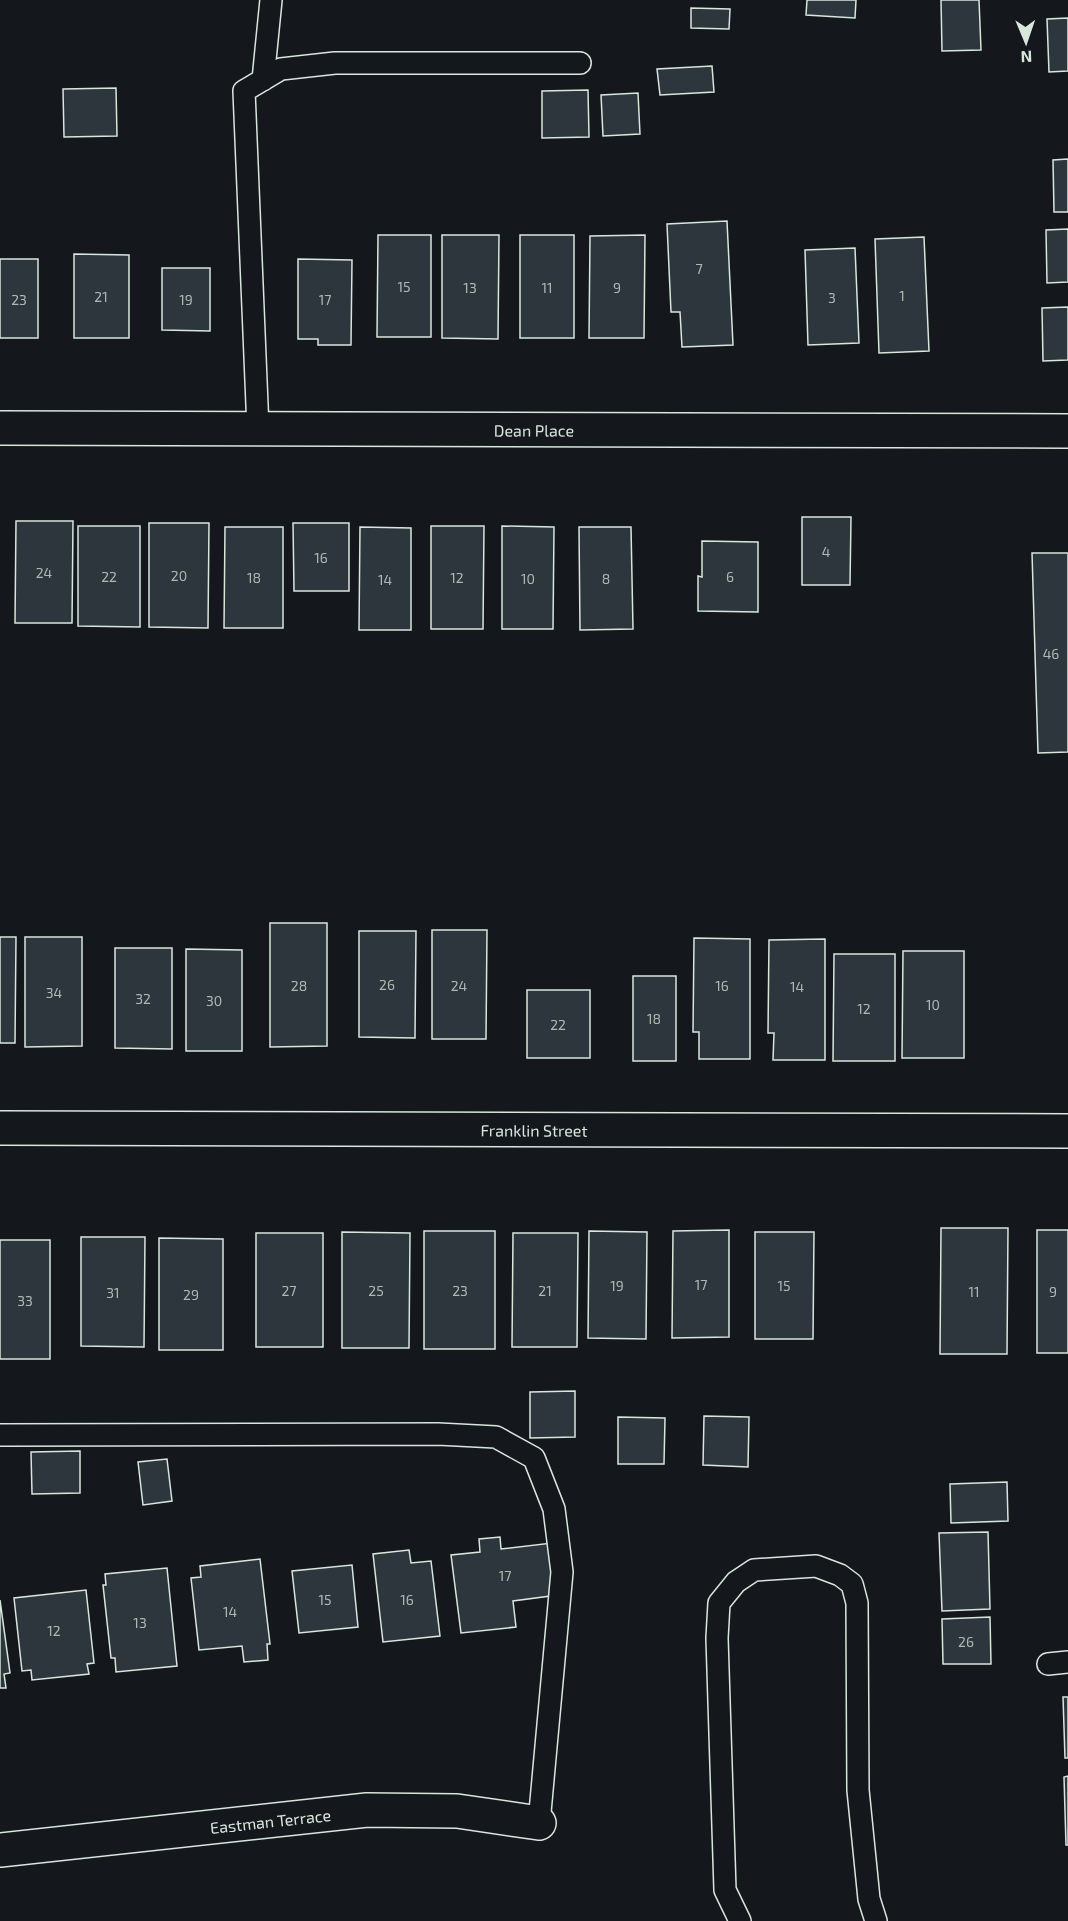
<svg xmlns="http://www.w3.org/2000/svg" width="1068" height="1921" font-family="'Exo 2',sans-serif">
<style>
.building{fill:#2c363c;stroke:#d8e6dc;stroke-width:1.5}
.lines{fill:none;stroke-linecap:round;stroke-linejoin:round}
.lane-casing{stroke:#d8e6dc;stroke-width:24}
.street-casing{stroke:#d8e6dc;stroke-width:36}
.lane{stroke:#14181c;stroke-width:21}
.street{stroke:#14181c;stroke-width:33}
.labels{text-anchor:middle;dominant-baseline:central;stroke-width:4.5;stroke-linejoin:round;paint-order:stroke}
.number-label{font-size:14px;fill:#adbab4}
.street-label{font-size:16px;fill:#d8e6dc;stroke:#14181c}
</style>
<rect width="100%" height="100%" fill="#14181c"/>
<path class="building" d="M 807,0 L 856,0 L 855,18 L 806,15 Z
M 941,0 L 979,0 L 981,50 L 942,51 Z
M 691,8 L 730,9 L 729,29 L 691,28 Z
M 1068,18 L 1068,71 L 1049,72 L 1047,19 Z
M 712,66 L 714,92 L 660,95 L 657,69 Z
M 116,88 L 117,136 L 64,137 L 63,89 Z
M 588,90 L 589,137 L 542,138 L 542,91 Z
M 638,93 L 640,134 L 603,136 L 601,95 Z
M 1068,159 L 1068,212 L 1054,212 L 1053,160 Z
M 727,221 L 733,345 L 682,347 L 680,312 L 671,312 L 667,224 Z
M 1068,229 L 1068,282 L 1047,283 L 1046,230 Z
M 378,235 L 431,235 L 431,337 L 377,337 Z
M 442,235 L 499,235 L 498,339 L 442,338 Z
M 520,235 L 574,235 L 574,338 L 520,338 Z
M 645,235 L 644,338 L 589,338 L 590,236 Z
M 924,237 L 929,351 L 879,353 L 875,239 Z
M 855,248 L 859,343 L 808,345 L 805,250 Z
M 74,254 L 129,255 L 129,338 L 74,338 Z
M 0,259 L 38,259 L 38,338 L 0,338 Z
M 298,259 L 352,260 L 351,345 L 318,345 L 318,339 L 298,339 Z
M 162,268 L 210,268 L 210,331 L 162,330 Z
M 1068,307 L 1068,360 L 1043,361 L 1042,308 Z
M 802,517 L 851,517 L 850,585 L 802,585 Z
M 16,521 L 73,521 L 72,623 L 15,623 Z
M 149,523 L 209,523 L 208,628 L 149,627 Z
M 293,523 L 349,523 L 349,591 L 294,591 Z
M 78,526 L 140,526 L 140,627 L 78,626 Z
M 431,526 L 484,526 L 483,629 L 431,629 Z
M 502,526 L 554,527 L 553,629 L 502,629 Z
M 225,527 L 283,527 L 283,628 L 224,628 Z
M 360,527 L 411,528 L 411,630 L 359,630 Z
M 579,527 L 631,527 L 633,629 L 580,630 Z
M 702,541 L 758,542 L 758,612 L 698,611 L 698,576 L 702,577 Z
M 1032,553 L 1068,553 L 1068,752 L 1038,753 Z
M 270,923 L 327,923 L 327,1046 L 270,1047 Z
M 432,930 L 487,930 L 486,1039 L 432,1039 Z
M 359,931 L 416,931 L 415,1038 L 359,1037 Z
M 0,937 L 16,937 L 15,1043 L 0,1043 Z
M 25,937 L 82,937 L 82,1046 L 25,1047 Z
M 694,938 L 750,939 L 750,1059 L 699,1059 L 699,1032 L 693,1032 Z
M 825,939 L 825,1060 L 773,1060 L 774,1033 L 768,1033 L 769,940 Z
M 115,948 L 172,948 L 172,1049 L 115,1048 Z
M 186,949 L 242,950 L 242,1051 L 186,1051 Z
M 903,951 L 964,951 L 964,1058 L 902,1058 Z
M 834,954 L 895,954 L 895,1061 L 833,1061 Z
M 633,976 L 676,976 L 676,1061 L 633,1061 Z
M 527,990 L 590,990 L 590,1058 L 527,1058 Z
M 941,1228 L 1008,1228 L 1007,1354 L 940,1354 Z
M 729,1230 L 729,1337 L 672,1338 L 673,1231 Z
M 1037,1230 L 1068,1230 L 1068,1353 L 1037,1353 Z
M 424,1231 L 495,1231 L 495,1349 L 424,1349 Z
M 589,1231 L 647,1232 L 646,1339 L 588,1338 Z
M 342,1232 L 410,1233 L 409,1348 L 342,1348 Z
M 755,1232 L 814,1232 L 813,1339 L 755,1339 Z
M 256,1233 L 323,1233 L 323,1347 L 256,1347 Z
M 513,1233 L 578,1233 L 577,1347 L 512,1347 Z
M 81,1237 L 145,1237 L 144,1347 L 81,1346 Z
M 159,1238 L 223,1239 L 223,1350 L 159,1350 Z
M 0,1240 L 50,1240 L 50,1359 L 0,1359 Z
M 575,1391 L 575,1437 L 530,1438 L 530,1392 Z
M 704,1416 L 749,1417 L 748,1467 L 703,1465 Z
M 618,1417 L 665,1418 L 664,1464 L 618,1464 Z
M 80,1451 L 80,1493 L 32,1494 L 31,1452 Z
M 167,1459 L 172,1501 L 143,1505 L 138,1462 Z
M 1007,1482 L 1008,1521 L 951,1523 L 950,1484 Z
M 988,1532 L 990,1609 L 942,1611 L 939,1533 Z
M 500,1537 L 501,1549 L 552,1543 L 558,1595 L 513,1601 L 516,1627 L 461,1633 L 451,1555 L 480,1552 L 479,1539 Z
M 409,1550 L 411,1563 L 431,1561 L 440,1636 L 383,1642 L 373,1554 Z
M 260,1559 L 270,1644 L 267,1644 L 268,1660 L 244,1662 L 242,1646 L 199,1650 L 191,1578 L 201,1577 L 200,1566 Z
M 352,1565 L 358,1627 L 299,1633 L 292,1571 Z
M 167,1568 L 177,1666 L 116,1672 L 115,1658 L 111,1658 L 103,1585 L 106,1585 L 105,1574 Z
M 86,1590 L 94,1663 L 87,1664 L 89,1674 L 32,1680 L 31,1670 L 22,1671 L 14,1598 Z
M 0,1600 L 10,1673 L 4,1674 L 6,1688 L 0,1688 Z
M 990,1617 L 991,1664 L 943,1664 L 942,1619 Z
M 1063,1697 L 1068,1697 L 1068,1758 L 1065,1758 Z
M 1068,1776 L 1068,1845 L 1066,1845 L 1064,1777 Z"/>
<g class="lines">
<defs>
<path id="lane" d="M 263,80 L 271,0
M 258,429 L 244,91 L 281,69 L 335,63 L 580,63
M 0,1435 L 438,1434 L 496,1437 L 534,1458 L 554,1509 L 562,1572 L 539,1823
M 1048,1664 L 1068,1662
M 740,1921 L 725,1890 L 717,1638 L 719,1603 L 736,1582 L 754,1570 L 816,1566 L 840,1575 L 852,1584 L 857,1603 L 858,1790 L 869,1899 L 876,1921"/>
<g id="street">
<path id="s1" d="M 0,428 L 1068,431"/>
<path id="s2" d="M 0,1128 L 1068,1131"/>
<path id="s3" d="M 0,1850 L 367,1810 L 457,1811 L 539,1823"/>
</g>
</defs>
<use href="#lane" class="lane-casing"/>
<use href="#street" class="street-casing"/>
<use href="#lane" class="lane"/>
<use href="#street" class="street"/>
</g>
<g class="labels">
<g class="number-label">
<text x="699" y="268">7</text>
<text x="404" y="286">15</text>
<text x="470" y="287">13</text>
<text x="547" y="287">11</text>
<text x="617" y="287">9</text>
<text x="902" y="295">1</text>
<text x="101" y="296">21</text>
<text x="832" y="297">3</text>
<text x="19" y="299">23</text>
<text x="186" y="299">19</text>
<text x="325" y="299">17</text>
<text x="826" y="551">4</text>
<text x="321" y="557">16</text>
<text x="44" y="572">24</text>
<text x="179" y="575">20</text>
<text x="109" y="576">22</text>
<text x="730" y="576">6</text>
<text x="254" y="577">18</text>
<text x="457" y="577">12</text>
<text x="528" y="578">10</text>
<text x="606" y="578">8</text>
<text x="385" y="579">14</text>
<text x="1051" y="653">46</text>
<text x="387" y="984">26</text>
<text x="299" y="985">28</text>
<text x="459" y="985">24</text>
<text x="722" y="985">16</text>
<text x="797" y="986">14</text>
<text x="54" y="992">34</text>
<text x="143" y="998">32</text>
<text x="214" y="1000">30</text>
<text x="933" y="1004">10</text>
<text x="864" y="1008">12</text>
<text x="654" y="1018">18</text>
<text x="558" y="1024">22</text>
<text x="701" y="1284">17</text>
<text x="617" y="1285">19</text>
<text x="784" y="1285">15</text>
<text x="289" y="1290">27</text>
<text x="376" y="1290">25</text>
<text x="460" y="1290">23</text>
<text x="545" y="1290">21</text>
<text x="974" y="1291">11</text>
<text x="1053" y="1291">9</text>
<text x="113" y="1292">31</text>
<text x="191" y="1294">29</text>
<text x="25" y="1300">33</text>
<text x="505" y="1575">17</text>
<text x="325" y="1599">15</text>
<text x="407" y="1599">16</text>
<text x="230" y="1611">14</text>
<text x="140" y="1622">13</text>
<text x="54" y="1630">12</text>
<text x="966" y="1641">26</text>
</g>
<g class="street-label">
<text stroke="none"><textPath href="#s1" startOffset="534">Dean Place</textPath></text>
<text stroke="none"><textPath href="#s2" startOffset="534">Franklin Street</textPath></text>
<text stroke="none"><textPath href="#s3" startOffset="272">Eastman Terrace</textPath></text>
</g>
</g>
<g transform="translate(1026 42) rotate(178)" stroke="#14181c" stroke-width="4.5" paint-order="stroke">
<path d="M0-4.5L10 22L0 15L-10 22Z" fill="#d8e6dc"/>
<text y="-9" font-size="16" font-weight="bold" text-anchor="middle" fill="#d8e6dc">N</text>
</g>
</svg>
